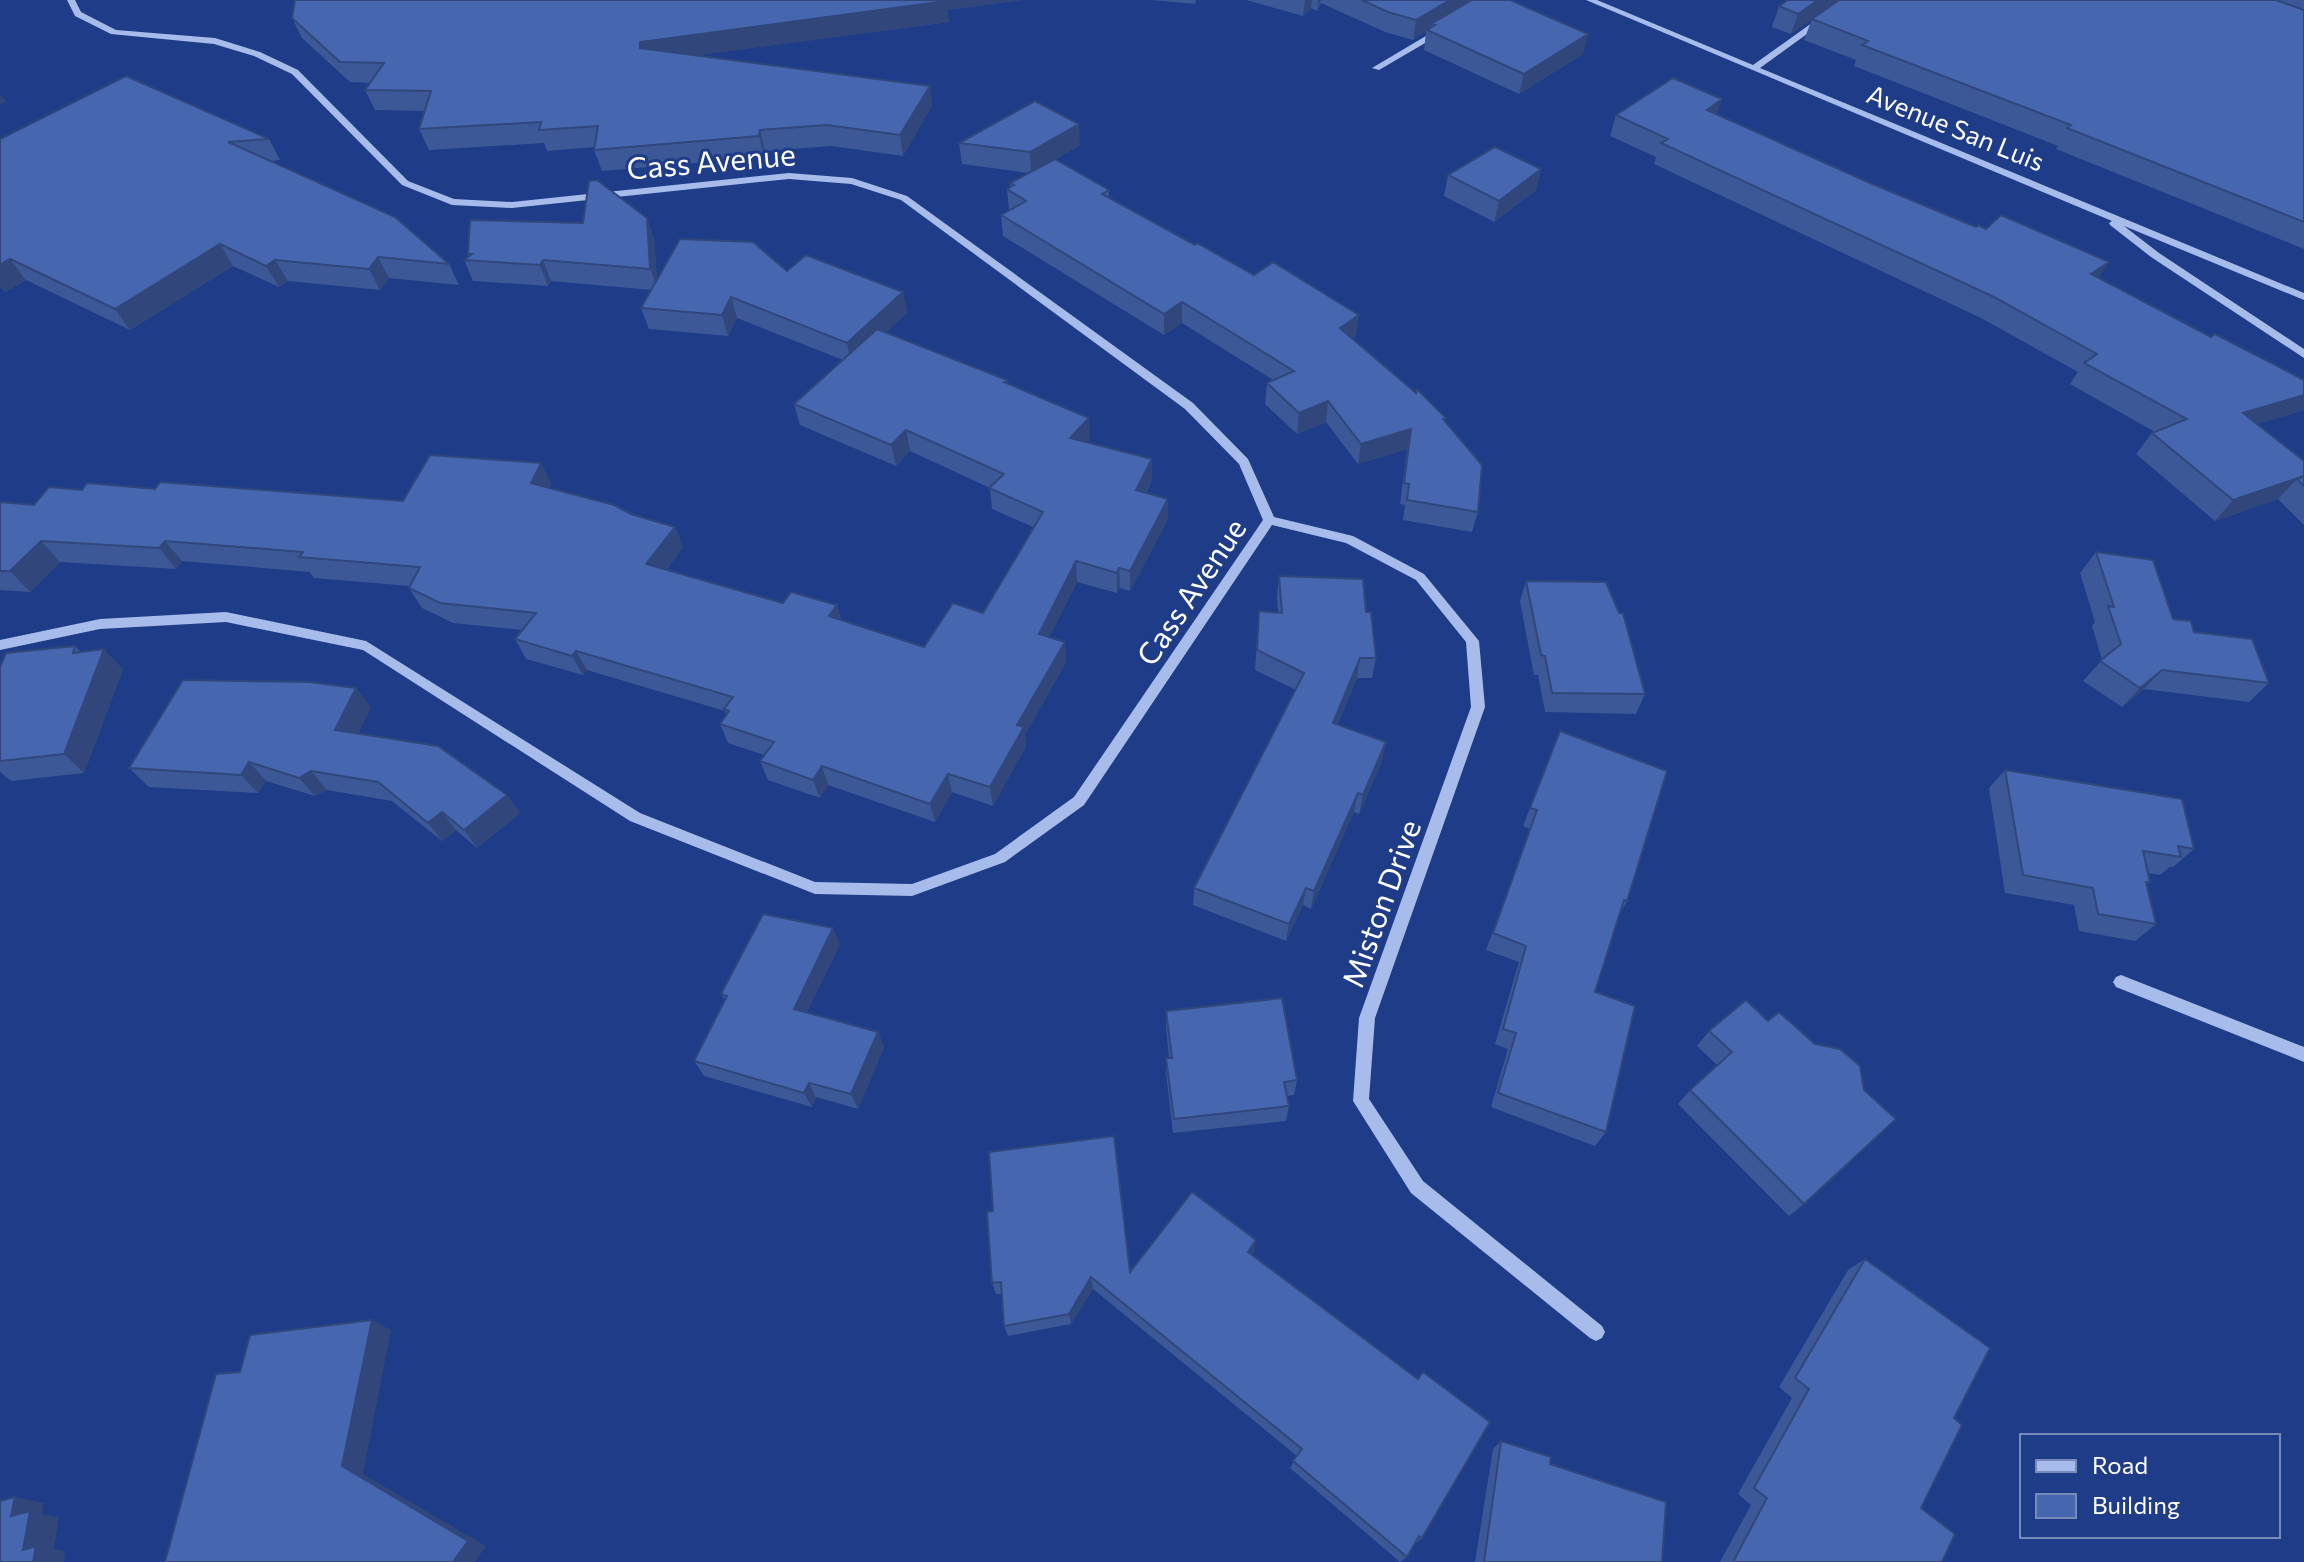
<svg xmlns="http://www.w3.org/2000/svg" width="2304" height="1562" font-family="Commissioner,sans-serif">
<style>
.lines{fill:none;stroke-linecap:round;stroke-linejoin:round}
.minor{fill:#a7bceb;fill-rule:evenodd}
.wall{fill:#3c5897}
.shaded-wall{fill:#31477b}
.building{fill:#4666b0;stroke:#31477b;stroke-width:2}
.labels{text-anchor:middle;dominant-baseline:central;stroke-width:6;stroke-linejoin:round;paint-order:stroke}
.far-street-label{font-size:26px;fill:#fff;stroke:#1e3c87}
.street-label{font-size:30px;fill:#fff;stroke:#1e3c87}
</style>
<rect width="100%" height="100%" fill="#1e3c87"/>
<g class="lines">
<path class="minor" d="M 67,0 L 75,0 L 81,12 L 116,30 L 215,38 L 260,52 L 298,70 L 408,181 L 454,199 L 512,202 L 789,173 L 852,178 L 907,196 L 1193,403 L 1248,459 L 1274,517 L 1353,536 L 1424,574 L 1479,641 L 1485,707 L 1375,1018 L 1369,1099 L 1423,1181 L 1602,1326 L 1605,1332 L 1602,1338 L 1596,1341 L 1590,1338 L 1411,1193 L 1353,1101 L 1359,1018 L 1471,707 L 1466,642 L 1416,580 L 1346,543 L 1272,525 L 1084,805 L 1005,862 L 912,896 L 815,894 L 630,821 L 363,650 L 226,622 L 100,629 L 0,650 L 0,640 L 100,619 L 226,612 L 366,641 L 640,813 L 815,882 L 912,884 L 995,854 L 1074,797 L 1263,520 L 1239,464 L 1185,409 L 901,200 L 851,184 L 789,179 L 512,208 L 452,205 L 402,185 L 292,74 L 254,56 L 214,44 L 111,34 L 75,16 Z
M 1586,0 L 1597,0 L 1753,65 L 1844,0 L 1854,0 L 1760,68 L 2304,293 L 2304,300 L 2124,226 L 2159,253 L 2304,349 L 2304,358 L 2151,257 L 2110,225 L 2109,223 L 2112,221 Z
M 1441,27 L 1445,30 L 1444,32 L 1379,70 L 1372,68 Z
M 2121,975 L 2304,1047 L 2304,1062 L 2116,987 L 2113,982 L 2116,977 Z"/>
</g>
<path class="wall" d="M 295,0 L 1021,0 L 947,10 L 949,22 L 698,55 L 932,106 L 903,156 L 831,146 L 765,151 L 764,157 L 602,171 L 594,150 L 595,147 L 547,151 L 544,143 L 429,150 L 419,129 L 425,111 L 375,110 L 365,90 L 370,83 L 350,82 L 302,38 L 292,18 Z
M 1151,0 L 1196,0 L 1195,4 Z
M 1246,0 L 1510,0 L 1583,54 L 1519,94 L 1424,50 L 1426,32 L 1413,40 L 1385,32 L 1321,3 L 1317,11 L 1311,8 L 1303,16 Z
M 1839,0 L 1791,34 L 1772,27 L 1779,6 Z
M 1839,0 L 2304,0 L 2304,249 L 2056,149 L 2058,146 L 1854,66 L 1856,60 L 1804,40 L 1812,19 Z
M 1717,114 L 1870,183 L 2098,278 L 2304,410 L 2258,424 L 2304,461 L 2304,525 L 2278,499 L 2215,521 L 2136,454 L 2152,433 L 2155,432 L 2070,384 L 2078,372 L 1981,318 L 1654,164 L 1656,157 L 1610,136 L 1616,115 Z
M 0,139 L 269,139 L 280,160 L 270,161 L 449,264 L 459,285 L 389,278 L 380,290 L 288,281 L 279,287 L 233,266 L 130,330 L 26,280 L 5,292 L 0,287 Z
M 959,143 L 1080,145 L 1056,159 L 1109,190 L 1109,198 L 1356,336 L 1353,338 L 1445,422 L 1478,512 L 1472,532 L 1403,520 L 1405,505 L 1400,504 L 1407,449 L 1358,464 L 1326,422 L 1297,434 L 1265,404 L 1267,383 L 1273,380 L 1182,323 L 1164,335 L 1003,236 L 1001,215 L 1009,210 L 1007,189 L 1011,187 L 1010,183 L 1029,173 L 962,164 Z
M 1541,169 L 1536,190 L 1494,222 L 1444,196 L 1448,175 Z
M 647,218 L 654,239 L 657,280 L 787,271 L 903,292 L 907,313 L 886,332 L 1007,380 L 1007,383 L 1090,439 L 1087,442 L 1152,480 L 1146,493 L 1168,519 L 1130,591 L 1120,588 L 1117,593 L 1077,582 L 1049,637 L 1065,642 L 1066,662 L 1025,735 L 1026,746 L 993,806 L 952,792 L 935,822 L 828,785 L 820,798 L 768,780 L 760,761 L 764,755 L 728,743 L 720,724 L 726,715 L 725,711 L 587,670 L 583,675 L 526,659 L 515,639 L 522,630 L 453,623 L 422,608 L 409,588 L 410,586 L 314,578 L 310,572 L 182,561 L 176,569 L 60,562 L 30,592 L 0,590 L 0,502 L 34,505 L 82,490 L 155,489 L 403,501 L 541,463 L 551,484 L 549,488 L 631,514 L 675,527 L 683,547 L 666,570 L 783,603 L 837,605 L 841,620 L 924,647 L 983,613 L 1033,527 L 992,509 L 990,488 L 910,451 L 896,466 L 800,425 L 794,404 L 843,360 L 737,318 L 728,336 L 649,329 L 641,308 L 651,290 L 551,281 L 548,286 L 473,281 L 464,260 L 469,257 L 468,254 L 583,223 Z
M 2096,552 L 2173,619 L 2269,683 L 2249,702 L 2144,689 L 2122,707 L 2083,681 L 2102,660 L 2092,626 L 2095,622 L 2080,573 Z
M 1279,576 L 1366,612 L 1376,658 L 1372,678 L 1357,678 L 1337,725 L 1382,761 L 1359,814 L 1354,812 L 1311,909 L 1303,905 L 1286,941 L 1193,905 L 1194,888 L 1296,690 L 1255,670 L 1259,611 L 1278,612 L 1277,596 Z
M 1526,581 L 1645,694 L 1636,714 L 1545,712 L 1538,675 L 1534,675 L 1520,601 Z
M 75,646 L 81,652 L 123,669 L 84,773 L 11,781 L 0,772 L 0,667 Z
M 371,707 L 358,734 L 507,795 L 520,813 L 477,848 L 456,830 L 442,841 L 392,801 L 327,790 L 315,796 L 266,781 L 258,793 L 149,787 L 129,768 Z
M 1560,731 L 1627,901 L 1619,915 L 1595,992 L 1606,1132 L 1595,1146 L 1491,1107 L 1508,1049 L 1495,1044 L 1519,962 L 1486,950 L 1530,829 L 1523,826 Z
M 2005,770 L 2194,849 L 2173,867 L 2170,867 L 2160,875 L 2148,873 L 2150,882 L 2147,884 L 2156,924 L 2135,941 L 2079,931 L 2074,905 L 2005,893 L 1989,788 Z
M 840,944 L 807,1012 L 878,1032 L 884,1047 L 858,1109 L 816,1097 L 812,1107 L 704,1076 L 694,1061 L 725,1000 L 721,994 Z
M 1746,1000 L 1804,1204 L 1789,1216 L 1678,1104 L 1690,1090 L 1717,1065 L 1697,1046 L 1709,1031 Z
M 1166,1011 L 1297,1080 L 1294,1095 L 1287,1096 L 1289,1106 L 1286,1121 L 1173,1133 L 1166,1073 L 1166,1058 L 1169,1058 L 1166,1027 Z
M 1254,1252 L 1252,1255 L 1422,1538 L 1415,1544 L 1407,1557 L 1400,1562 L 1290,1468 L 1297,1456 L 1093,1289 L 1071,1324 L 1008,1336 L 1004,1326 L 1002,1294 L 996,1294 L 992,1283 L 1130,1272 Z
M 1865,1259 L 1954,1418 L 1921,1508 L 1942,1562 L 1720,1562 L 1751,1505 L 1738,1494 L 1792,1398 L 1779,1387 L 1848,1270 Z
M 1501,1441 L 1662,1562 L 1475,1562 L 1493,1449 Z"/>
<path class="shaded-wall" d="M 943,0 L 1021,0 L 947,10 L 949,22 L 646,62 L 640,48 L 640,42 Z
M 1305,0 L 1312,0 L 1311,8 L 1303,16 Z
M 1318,0 L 1321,0 L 1317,11 Z
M 1450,0 L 1473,0 L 1435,25 L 1431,24 L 1430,30 L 1427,30 L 1426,32 L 1413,40 L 1416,20 Z
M 1818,0 L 1839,0 L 1791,34 L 1798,14 Z
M 1588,34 L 1583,54 L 1519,94 L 1524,74 Z
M 930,86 L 932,106 L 903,156 L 900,135 Z
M 0,94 L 6,102 L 0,104 Z
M 1722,99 L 1715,120 L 1707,110 Z
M 1079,124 L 1080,145 L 1031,173 L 1030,152 Z
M 760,130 L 765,151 L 764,157 L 759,136 Z
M 1541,169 L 1536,190 L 1494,222 L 1499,201 Z
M 647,218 L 654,239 L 658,290 L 650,269 Z
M 220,244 L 233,266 L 130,330 L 115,309 Z
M 378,257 L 389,278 L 380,290 L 369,269 Z
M 10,259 L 26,280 L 5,292 L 0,287 L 0,265 Z
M 275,260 L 288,281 L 279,287 L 266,266 Z
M 543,260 L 551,281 L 548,286 L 540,265 Z
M 2109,262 L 2095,283 L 2091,274 Z
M 903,292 L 907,313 L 851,364 L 847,343 Z
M 731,297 L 737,318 L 728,336 L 722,315 Z
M 1182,302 L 1182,323 L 1164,335 L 1164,314 Z
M 1359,315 L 1356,336 L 1338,349 L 1340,328 Z
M 2304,395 L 2304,410 L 2226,434 L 2243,413 Z
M 1328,401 L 1326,422 L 1297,434 L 1299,413 Z
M 1089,418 L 1090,439 L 1072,459 L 1070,438 Z
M 1411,429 L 1407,449 L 1358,464 L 1361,444 Z
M 906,430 L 910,451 L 896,466 L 891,445 Z
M 1152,459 L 1152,480 L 1136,511 L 1136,490 Z
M 541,463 L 551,484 L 541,503 L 531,483 Z
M 2297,479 L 2278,499 L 2215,521 L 2233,500 Z
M 1168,499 L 1168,519 L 1130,591 L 1130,571 Z
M 675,527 L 683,547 L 654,584 L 646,564 Z
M 41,541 L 60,562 L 30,592 L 10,571 Z
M 165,541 L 182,561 L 176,569 L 159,548 Z
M 1076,561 L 1077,582 L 1041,654 L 1039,634 Z
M 1119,568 L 1120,588 L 1117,593 L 1117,573 Z
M 837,605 L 842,625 L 829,616 Z
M 1065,642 L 1066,662 L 1025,735 L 1026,746 L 993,806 L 990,787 L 1017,725 Z
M 104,649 L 123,669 L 84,773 L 64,754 Z
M 576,651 L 587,670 L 583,675 L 572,656 Z
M 1360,658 L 1357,678 L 1329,742 L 1333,723 Z
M 2162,670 L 2144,689 L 2122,707 L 2140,688 Z
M 356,688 L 371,707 L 351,749 L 335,730 Z
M 1386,742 L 1382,761 L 1359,814 L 1363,795 Z
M 249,762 L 266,781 L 258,793 L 241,775 Z
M 822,766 L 828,785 L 820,798 L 813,780 Z
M 311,771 L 327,790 L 315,796 L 299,778 Z
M 948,774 L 952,792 L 935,822 L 930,804 Z
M 1358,793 L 1354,812 L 1311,909 L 1314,891 Z
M 507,795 L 520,813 L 477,848 L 464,830 Z
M 442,812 L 456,830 L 442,841 L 428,823 Z
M 1306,888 L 1303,905 L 1286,941 L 1289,924 Z
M 833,928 L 840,944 L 801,1024 L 794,1009 Z
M 878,1032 L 884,1047 L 858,1109 L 851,1094 Z
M 809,1083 L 816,1097 L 812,1107 L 804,1093 Z
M 1256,1240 L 1254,1252 L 1245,1264 L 1248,1252 Z
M 1091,1277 L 1093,1289 L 1071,1324 L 1069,1314 Z
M 372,1320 L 391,1330 L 363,1474 L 486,1546 L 475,1562 L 453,1562 L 342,1466 Z
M 15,1497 L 44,1503 L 42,1514 L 59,1517 L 54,1549 L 65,1551 L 64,1562 L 33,1562 L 23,1550 L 11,1516 Z"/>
<path class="building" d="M 295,0 L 946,0 L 946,1 L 640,42 L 640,48 L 930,86 L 900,135 L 827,125 L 760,130 L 759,136 L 594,150 L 598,126 L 539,130 L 541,122 L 419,129 L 431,91 L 365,90 L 384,63 L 340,62 L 292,18 Z
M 1362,0 L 1450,0 L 1416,20 L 1388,12 Z
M 1472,0 L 1510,0 L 1588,34 L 1524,74 L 1427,30 L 1435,25 L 1431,24 Z
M 1788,0 L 1818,0 L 1798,14 L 1779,6 Z
M 1839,0 L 2276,0 L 2304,10 L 2304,222 L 2067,128 L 2071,125 L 1862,45 L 1868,41 L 1812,19 Z
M 126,76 L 269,139 L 228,142 L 395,217 L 449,264 L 378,257 L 369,269 L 275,260 L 266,266 L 220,244 L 115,309 L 10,259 L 0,265 L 0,139 Z
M 1673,78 L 1722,99 L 1707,110 L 1870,183 L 1976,227 L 1978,225 L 1986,229 L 2001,215 L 2109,262 L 2091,274 L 2211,337 L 2215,334 L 2304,380 L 2304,395 L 2243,413 L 2304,461 L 2304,476 L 2233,500 L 2152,433 L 2187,419 L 2084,363 L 2097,354 L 1994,297 L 1661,143 L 1668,139 L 1616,115 Z
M 1035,101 L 1079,124 L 1030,152 L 959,143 Z
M 1495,147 L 1541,169 L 1499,201 L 1448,175 Z
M 1055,159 L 1109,190 L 1102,194 L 1195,245 L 1197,243 L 1254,275 L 1273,262 L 1359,315 L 1340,328 L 1416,393 L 1417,389 L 1446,418 L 1443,419 L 1482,465 L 1478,512 L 1407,500 L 1409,484 L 1404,483 L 1411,429 L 1361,444 L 1328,401 L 1299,413 L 1267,383 L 1294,371 L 1182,302 L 1164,314 L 1001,215 L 1026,201 L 1007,189 L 1014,185 L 1010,183 Z
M 597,180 L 647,218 L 650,269 L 543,260 L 540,265 L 464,260 L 472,254 L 468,254 L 470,220 L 583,223 L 589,181 Z
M 680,239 L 753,242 L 787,271 L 806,255 L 903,292 L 847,343 L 731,297 L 722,315 L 641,308 Z
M 877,329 L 1007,380 L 1004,382 L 1089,418 L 1070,438 L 1152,459 L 1136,490 L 1168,499 L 1130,571 L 1119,568 L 1117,573 L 1076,561 L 1039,634 L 1065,642 L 1017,725 L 1024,727 L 990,787 L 948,774 L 930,804 L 822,766 L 813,780 L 760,761 L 774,742 L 720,724 L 729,711 L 724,709 L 733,697 L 576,651 L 572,656 L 515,639 L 536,613 L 440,603 L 409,588 L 420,567 L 299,557 L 303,552 L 165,541 L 159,548 L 41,541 L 10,571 L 0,571 L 0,502 L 34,505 L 49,487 L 82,490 L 87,483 L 155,489 L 160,482 L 403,501 L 430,455 L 541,463 L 531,483 L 614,505 L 631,514 L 675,527 L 646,564 L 783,603 L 791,592 L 837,605 L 829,616 L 924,647 L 953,603 L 983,613 L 1043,512 L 989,488 L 1004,474 L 906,430 L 891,445 L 794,404 Z
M 2304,477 L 2304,486 L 2297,479 Z
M 2096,552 L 2153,560 L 2173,619 L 2191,621 L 2194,632 L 2252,639 L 2269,683 L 2162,670 L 2140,688 L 2100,661 L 2121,644 L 2108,606 L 2114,607 Z
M 1279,576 L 1363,579 L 1366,612 L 1371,612 L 1376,658 L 1360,658 L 1333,723 L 1386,742 L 1363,795 L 1358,793 L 1314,891 L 1306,888 L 1289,924 L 1194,888 L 1304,673 L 1257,650 L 1259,611 L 1282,613 Z
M 1526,581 L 1606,582 L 1619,613 L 1623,613 L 1645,694 L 1552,693 L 1545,656 L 1541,655 Z
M 75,646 L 73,653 L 104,649 L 64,754 L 0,761 L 0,667 L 6,653 Z
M 183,680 L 309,682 L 356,688 L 335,730 L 438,746 L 507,795 L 464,830 L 442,812 L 428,823 L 378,782 L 311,771 L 299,778 L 249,762 L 241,775 L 129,768 Z
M 1560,731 L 1667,771 L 1627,901 L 1624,900 L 1595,992 L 1635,1006 L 1606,1132 L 1498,1093 L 1516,1033 L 1503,1029 L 1526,946 L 1493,933 L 1537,810 L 1530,808 Z
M 2005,770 L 2182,799 L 2194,849 L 2178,846 L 2181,857 L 2143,851 L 2150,882 L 2146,882 L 2156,924 L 2098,914 L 2093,888 L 2023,875 Z
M 763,914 L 833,928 L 794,1009 L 878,1032 L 851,1094 L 809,1083 L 804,1093 L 694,1061 L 727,996 L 721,994 Z
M 1282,998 L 1297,1080 L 1284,1082 L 1289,1106 L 1174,1119 L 1166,1058 L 1172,1058 L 1166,1011 Z
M 1746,1000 L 1768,1021 L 1779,1012 L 1815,1044 L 1840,1049 L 1860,1066 L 1864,1090 L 1896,1119 L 1804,1204 L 1690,1090 L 1732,1052 L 1709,1031 Z
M 1114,1136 L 1130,1272 L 1192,1192 L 1256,1240 L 1248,1252 L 1418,1379 L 1423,1372 L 1490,1422 L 1422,1538 L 1419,1536 L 1407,1557 L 1293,1461 L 1302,1449 L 1091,1277 L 1069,1314 L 1004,1326 L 1001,1282 L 992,1283 L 987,1212 L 993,1211 L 989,1152 Z
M 1865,1259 L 1990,1348 L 1954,1418 L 1962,1425 L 1921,1508 L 1955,1534 L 1942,1562 L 1733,1562 L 1767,1498 L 1754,1488 L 1809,1389 L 1795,1378 Z
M 372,1320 L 342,1466 L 468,1541 L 453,1562 L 165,1562 L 216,1374 L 240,1372 L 250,1335 Z
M 1501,1441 L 1551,1457 L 1550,1464 L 1666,1502 L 1662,1562 L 1484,1562 Z
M 15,1497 L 11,1516 L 30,1511 L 23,1550 L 36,1546 L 33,1562 L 0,1562 L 0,1501 Z"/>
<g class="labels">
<g class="far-street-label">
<text transform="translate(1956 127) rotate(22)">Avenue San Luis</text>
</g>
<g class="street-label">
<text transform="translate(711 160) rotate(-5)">Cass Avenue</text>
<text transform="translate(1190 591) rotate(-56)">Cass Avenue</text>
<text transform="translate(1380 903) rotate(-70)">Miston Drive</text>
</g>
</g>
<rect x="2020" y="1434" width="260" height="104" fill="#1e3c87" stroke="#788ab7" stroke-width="2"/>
<rect x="2036" y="1460" width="40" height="12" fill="#a7bceb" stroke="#788ab7" stroke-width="2"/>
<text x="2092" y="1474" font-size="24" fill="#ffffff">Road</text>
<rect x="2036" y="1494" width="40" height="24" fill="#4666b0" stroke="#788ab7" stroke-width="2"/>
<text x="2092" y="1514" font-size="24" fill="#ffffff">Building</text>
</svg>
